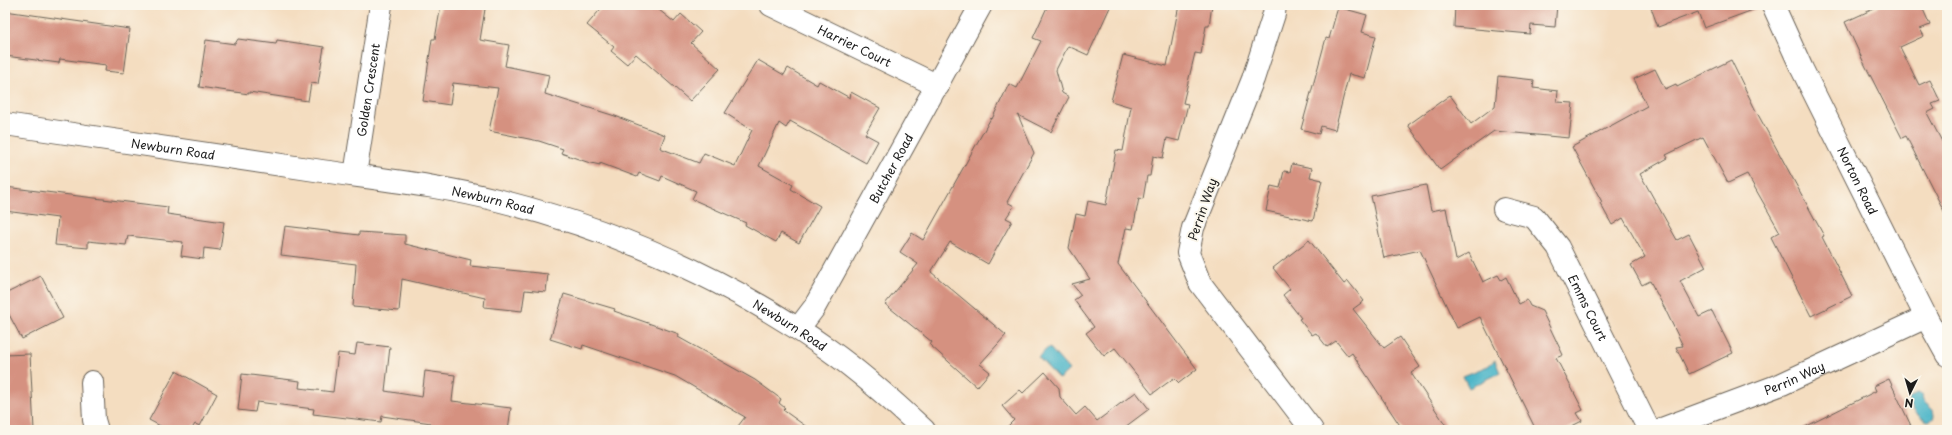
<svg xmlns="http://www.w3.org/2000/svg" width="1952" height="435" font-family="'Playpen Sans',sans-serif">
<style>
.water{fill:#4bb5c8;stroke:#346872}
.building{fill:#d59180}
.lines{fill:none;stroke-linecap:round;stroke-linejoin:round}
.street-casing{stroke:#686055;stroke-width:24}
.secondary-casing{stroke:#686055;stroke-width:24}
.street{stroke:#fff;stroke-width:22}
.secondary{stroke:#fff;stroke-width:22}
.labels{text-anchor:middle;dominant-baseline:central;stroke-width:4;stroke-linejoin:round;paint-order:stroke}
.street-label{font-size:12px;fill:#1c1c1c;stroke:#fbf7ec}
</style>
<rect width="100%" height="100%" fill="#fbf7ec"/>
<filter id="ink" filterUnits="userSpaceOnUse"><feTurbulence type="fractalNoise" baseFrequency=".025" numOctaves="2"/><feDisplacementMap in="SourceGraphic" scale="8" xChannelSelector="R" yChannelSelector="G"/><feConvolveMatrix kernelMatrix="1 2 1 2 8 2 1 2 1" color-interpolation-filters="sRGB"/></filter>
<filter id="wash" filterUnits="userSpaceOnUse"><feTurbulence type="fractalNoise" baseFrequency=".012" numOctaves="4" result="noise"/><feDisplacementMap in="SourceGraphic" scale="16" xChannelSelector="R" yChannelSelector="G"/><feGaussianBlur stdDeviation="0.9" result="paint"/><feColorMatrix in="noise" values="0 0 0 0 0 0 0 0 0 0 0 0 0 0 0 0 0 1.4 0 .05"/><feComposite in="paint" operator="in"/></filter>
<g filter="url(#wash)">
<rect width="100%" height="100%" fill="#f4ddc0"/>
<path class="water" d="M 1049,347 L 1069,370 L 1059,379 L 1038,357 Z
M 1495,360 L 1500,373 L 1469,388 L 1463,376 L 1488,366 Z
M 1916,393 L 1922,394 L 1923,401 L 1933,410 L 1934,415 L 1933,419 L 1928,421 C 1919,418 1910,409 1909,399 Z"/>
<g id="blocks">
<path class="building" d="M 441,5 L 481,5 L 480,8 L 485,9 L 480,40 L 509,45 L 505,66 L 549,75 L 545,94 L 615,116 L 665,135 L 660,148 L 699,163 L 704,153 L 735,166 L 752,130 L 725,113 L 758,60 L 784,75 L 788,68 L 817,85 L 819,81 L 850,98 L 851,92 L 880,108 L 865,134 L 878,141 L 866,163 L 790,121 L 786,128 L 779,123 L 759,166 L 793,185 L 791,189 L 820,206 L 799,243 L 781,233 L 776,242 L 745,225 L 746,223 L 692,199 L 696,191 L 662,176 L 660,181 L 639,173 L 637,177 L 600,163 L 600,165 L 587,162 L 561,153 L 563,149 L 539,141 L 489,131 L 498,88 L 453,83 L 450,105 L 423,101 L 432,39 L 435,39 Z
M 604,5 L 653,5 L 674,22 L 681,14 L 701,32 L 691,43 L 720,69 L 690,101 L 636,54 L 627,64 L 611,51 L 614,47 L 587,25 Z
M 1048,5 L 1111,5 L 1088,55 L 1068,46 L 1056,70 L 1062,93 L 1069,97 L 1051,132 L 1018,115 L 1034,153 L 1007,202 L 1014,206 L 1006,218 L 1012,221 L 988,264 L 950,242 L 931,272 L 1006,335 L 980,364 L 990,372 L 977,387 L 930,345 L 932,342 L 885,304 L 918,264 L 900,252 L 912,233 L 923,240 L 991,118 L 992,119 L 1009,84 L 1017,88 L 1041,41 L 1033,38 Z
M 1179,5 L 1212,5 L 1209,26 L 1206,26 L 1201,54 L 1195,53 L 1183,103 L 1188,104 L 1179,141 L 1167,138 L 1163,158 L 1153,156 L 1150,176 L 1147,176 L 1143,199 L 1139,198 L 1133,229 L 1126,228 L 1118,264 L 1197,369 L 1179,383 L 1174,378 L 1152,394 L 1115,348 L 1104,356 L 1086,333 L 1094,327 L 1074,300 L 1081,295 L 1072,284 L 1090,279 L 1069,248 L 1076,214 L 1085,216 L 1088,201 L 1106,205 L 1116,150 L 1123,151 L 1131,107 L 1111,101 L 1123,55 L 1167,66 Z
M 1455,5 L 1557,5 L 1555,27 L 1531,25 L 1530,34 L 1454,27 Z
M 1650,5 L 1761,5 L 1761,7 L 1704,28 L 1698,12 L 1658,27 Z
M 1882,5 L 1921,5 L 1930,25 L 1920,29 L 1924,36 L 1900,47 L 1919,85 L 1930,80 L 1940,101 L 1932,104 L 1935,109 L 1927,113 L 1947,151 L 1947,217 L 1906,136 L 1902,138 L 1864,63 L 1845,22 Z
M 1338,7 L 1367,15 L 1362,32 L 1376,36 L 1365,78 L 1349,74 L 1335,130 L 1321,126 L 1319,134 L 1301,129 L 1326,38 L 1329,39 Z
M 5,11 L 130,29 L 124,73 L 105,71 L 106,65 L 60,59 L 59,63 L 5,56 Z
M 238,39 L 276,44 L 277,40 L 324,47 L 318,84 L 311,83 L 308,101 L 249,92 L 249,94 L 199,87 L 206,40 L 235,44 Z
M 1731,60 L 1755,109 L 1824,236 L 1822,237 L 1852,296 L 1811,316 L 1771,237 L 1780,232 L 1747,174 L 1728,183 L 1703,137 L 1666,155 L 1668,158 L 1640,174 L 1677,240 L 1689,234 L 1706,267 L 1680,281 L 1699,317 L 1712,311 L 1733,353 L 1689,374 L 1676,347 L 1683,346 L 1665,309 L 1650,281 L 1642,285 L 1631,265 L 1645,257 L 1623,218 L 1612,225 L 1600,203 L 1602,202 L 1572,147 L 1647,106 L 1634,79 L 1655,69 L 1665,89 L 1676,84 L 1677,87 Z
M 1498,76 L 1534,80 L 1533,88 L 1558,91 L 1557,102 L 1573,103 L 1569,138 L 1494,131 L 1440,170 L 1408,125 L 1450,95 L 1471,124 L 1495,106 Z
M 1292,164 L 1312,168 L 1310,177 L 1322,180 L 1313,221 L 1266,211 L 1271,186 L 1280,188 L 1284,171 L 1290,172 Z
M 1426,185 L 1431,211 L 1446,208 L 1456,260 L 1469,253 L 1483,282 L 1498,275 L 1501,280 L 1506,277 L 1519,304 L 1527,300 L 1530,306 L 1542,311 L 1563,355 L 1556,358 L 1583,410 L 1577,413 L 1582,421 L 1564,430 L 1536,430 L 1480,317 L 1457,328 L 1420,250 L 1384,258 L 1371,196 Z
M 5,187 L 168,207 L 167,214 L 224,222 L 220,250 L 204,248 L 203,259 L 181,256 L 183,242 L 128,236 L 126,245 L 88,241 L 88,248 L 55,245 L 58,218 L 5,211 Z
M 285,226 L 359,235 L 359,232 L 405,235 L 405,244 L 471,260 L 470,266 L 548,274 L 546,292 L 525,290 L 522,311 L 484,307 L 485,298 L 402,279 L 399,311 L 353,307 L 356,264 L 281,255 Z
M 1309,240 L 1344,284 L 1348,281 L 1364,301 L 1353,309 L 1384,348 L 1400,337 L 1420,367 L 1411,373 L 1449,430 L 1403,430 L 1352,353 L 1348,356 L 1336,341 L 1327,347 L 1316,333 L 1312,335 L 1299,319 L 1301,318 L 1283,295 L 1290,289 L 1273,268 Z
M 41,276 L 63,318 L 22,339 L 5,307 L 5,294 Z
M 564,294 L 615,309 L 614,311 L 679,334 L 678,337 L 755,380 L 781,399 L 779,403 L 785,408 L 783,410 L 811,430 L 735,430 L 745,417 L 675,376 L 583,345 L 582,349 L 550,339 Z
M 357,343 L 390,347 L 385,391 L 422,397 L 425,371 L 455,375 L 452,401 L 511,408 L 508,430 L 442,430 L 430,428 L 431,423 L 382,416 L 381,422 L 313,414 L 314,409 L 257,402 L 255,412 L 238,410 L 242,374 L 300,381 L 299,388 L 333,392 L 338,353 L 355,355 Z
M 30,354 L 34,430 L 9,430 L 7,396 L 5,396 L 5,355 Z
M 176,371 L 217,394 L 200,426 L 195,424 L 191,430 L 168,430 L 149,420 Z
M 1045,372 L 1059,388 L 1060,397 L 1076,415 L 1085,407 L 1097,421 L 1136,392 L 1149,409 L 1121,430 L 1004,430 L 1014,420 L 1002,406 L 1020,390 L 1023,393 Z
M 1889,379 L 1913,430 L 1799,430 L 1876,391 L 1874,386 Z"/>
</g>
</g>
<g filter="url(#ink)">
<use href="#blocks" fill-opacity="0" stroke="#686055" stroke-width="1"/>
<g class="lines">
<defs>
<g id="street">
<path id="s1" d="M 771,5 L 938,86"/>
<path d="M 1275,5 L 1274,14 L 1253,79 L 1193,228 L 1188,253 L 1200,283 L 1312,430"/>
<path id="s2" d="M 1773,5 L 1802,69 L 1926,317 L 1947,355"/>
<path id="s3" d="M 355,175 L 381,5"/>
<path id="s4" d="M 1504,209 L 1534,217 L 1558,247 L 1649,430"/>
<path id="s5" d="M 798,329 L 814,308 L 981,5"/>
<path d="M 92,382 L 94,420 L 97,430"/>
<path id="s6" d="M 1659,430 L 1782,384 L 1926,317"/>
</g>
<g id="secondary">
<path id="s7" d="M 5,124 C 108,139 211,154 315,170 C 377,179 440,185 501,201 C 618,231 730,280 829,350 C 863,374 894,402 924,430"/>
</g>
</defs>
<use href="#street" class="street-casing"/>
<use href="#secondary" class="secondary-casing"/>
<use href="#street" class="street"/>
<use href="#secondary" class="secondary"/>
</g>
</g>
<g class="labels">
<g class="street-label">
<text stroke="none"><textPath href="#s1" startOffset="93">Harrier Court</textPath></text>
<text stroke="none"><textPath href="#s3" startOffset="86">Golden Crescent</textPath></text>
<text stroke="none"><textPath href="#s7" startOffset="170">Newburn Road</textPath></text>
<text stroke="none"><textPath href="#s5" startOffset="186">Butcher Road</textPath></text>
<text stroke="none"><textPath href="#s2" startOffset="195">Norton Road</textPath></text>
<text stroke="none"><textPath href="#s7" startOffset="494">Newburn Road</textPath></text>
<text transform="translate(1202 209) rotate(-71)">Perrin Way</text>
<text stroke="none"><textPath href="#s4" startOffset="137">Emms Court</textPath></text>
<text stroke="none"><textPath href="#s7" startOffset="818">Newburn Road</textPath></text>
<text stroke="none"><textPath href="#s6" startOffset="145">Perrin Way</textPath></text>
</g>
</g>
<rect width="1952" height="435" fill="none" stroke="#fbf7ec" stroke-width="20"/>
<g transform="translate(1910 393) rotate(185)" stroke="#fbf7ec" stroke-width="3" paint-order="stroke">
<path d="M0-3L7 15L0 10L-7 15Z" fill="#1c1c1c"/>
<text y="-6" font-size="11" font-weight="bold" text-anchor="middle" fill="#1c1c1c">N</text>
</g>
</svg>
